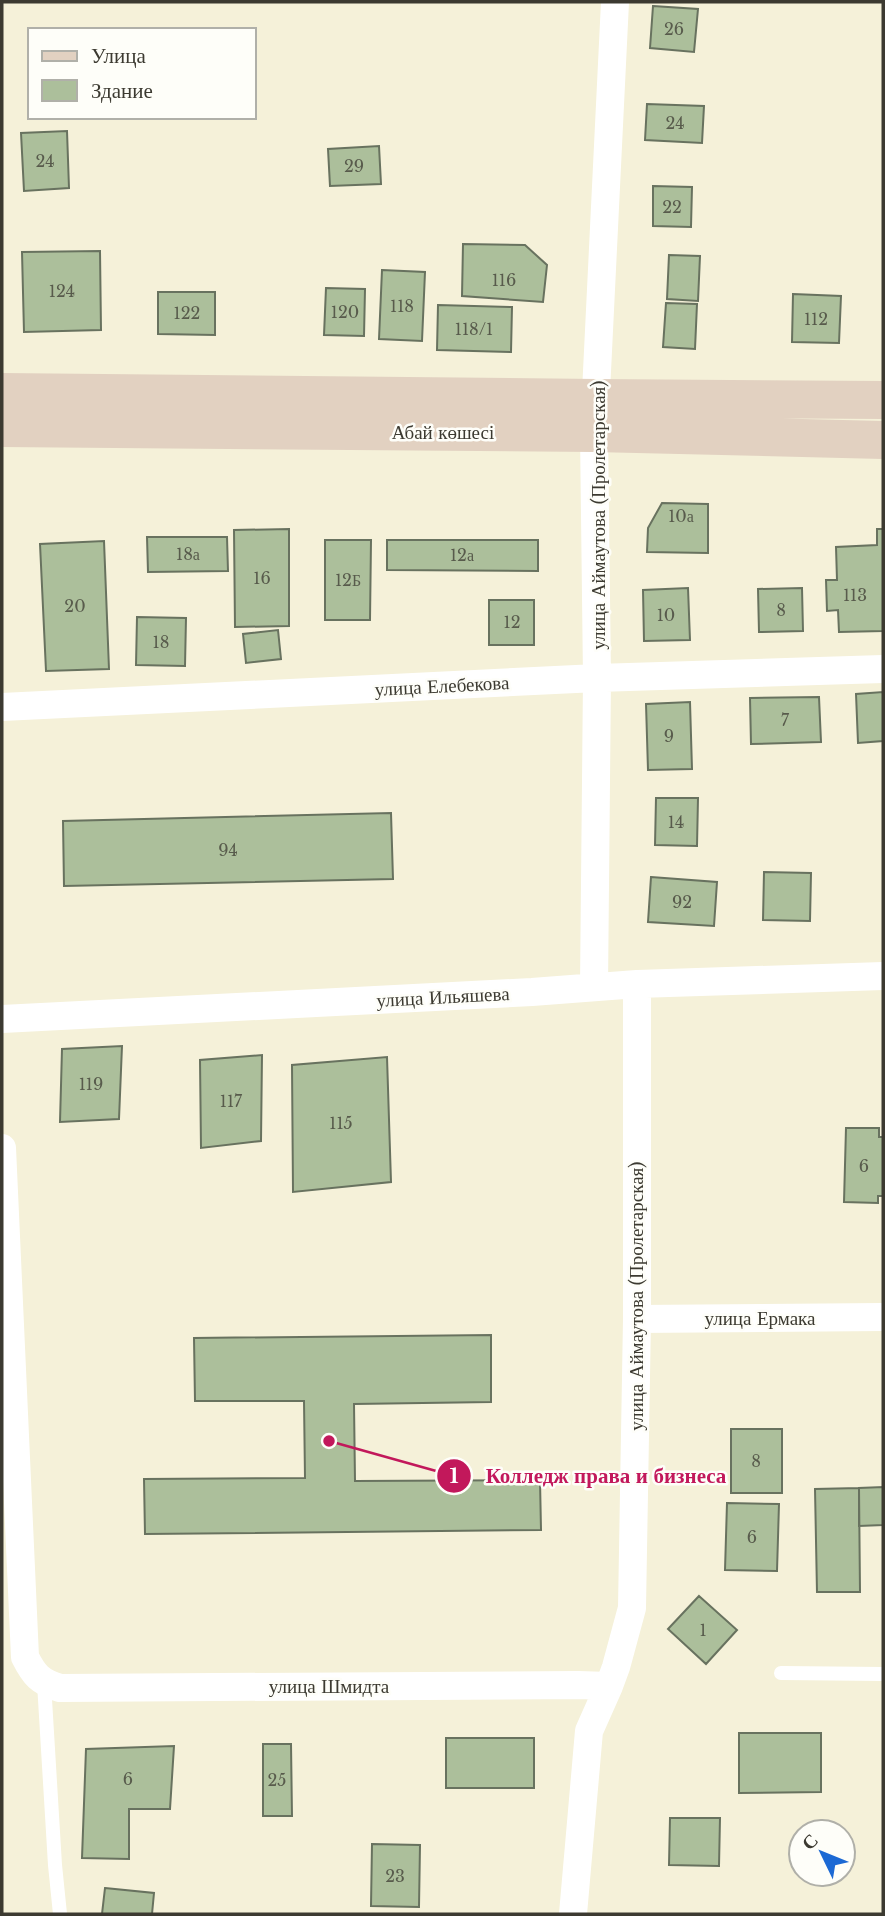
<svg xmlns="http://www.w3.org/2000/svg" width="885" height="1916" font-family="'Libre Baskerville',serif">
<style>
.building{fill:#acbf9b;stroke:#68725f;stroke-width:2}
.lines{fill:none;stroke-linecap:round;stroke-linejoin:round}
.lane{stroke:#fff;stroke-width:14}
.street{stroke:#fff;stroke-width:28}
.secondary{stroke:#e2d1c1;stroke-width:38}
.labels{text-anchor:middle;dominant-baseline:central;stroke-width:5;stroke-linejoin:round;paint-order:stroke}
.number-label{font-size:16px;fill:#585b4c}
.street-label{font-size:19px;fill:#3c3a31;stroke:#fefef9}
.leader{fill:none;stroke:#c2185b;stroke-width:2.5}
.callout-dot{fill:#c2185b;stroke:#fefef9;stroke-width:2.5}
.mark-label{font-size:21px;text-anchor:middle;font-weight:bold;fill:#fff}
.callout-label{font-size:21px;text-anchor:middle;font-weight:bold;fill:#c2185b;stroke:#fefef9;stroke-width:5;stroke-linejoin:round;paint-order:stroke}
</style>
<rect width="100%" height="100%" fill="#f5f1d9"/>
<path class="building" d="M 653,6 L 698,9 L 694,52 L 650,48 Z
M 647,104 L 704,106 L 702,143 L 645,140 Z
M 67,131 L 69,188 L 24,191 L 21,133 Z
M 379,146 L 381,184 L 330,186 L 328,149 Z
M 653,186 L 692,187 L 691,227 L 653,226 Z
M 463,244 L 525,245 L 547,265 L 543,302 L 462,296 Z
M 100,251 L 101,330 L 24,332 L 22,252 Z
M 669,255 L 700,256 L 698,301 L 667,299 Z
M 382,270 L 425,272 L 422,341 L 379,339 Z
M 326,288 L 365,289 L 364,336 L 324,335 Z
M 158,292 L 215,292 L 215,335 L 158,334 Z
M 793,294 L 841,296 L 839,343 L 792,342 Z
M 666,303 L 697,304 L 695,349 L 663,347 Z
M 438,305 L 512,307 L 511,352 L 437,350 Z
M 662,503 L 708,504 L 708,553 L 647,552 L 648,528 Z
M 289,529 L 289,626 L 235,627 L 234,530 Z
M 877,529 L 883,529 L 883,631 L 839,632 L 838,610 L 827,611 L 826,580 L 837,580 L 836,547 L 877,545 Z
M 147,537 L 227,537 L 228,571 L 148,572 Z
M 325,540 L 371,540 L 370,620 L 325,620 Z
M 387,540 L 538,540 L 538,571 L 387,570 Z
M 104,541 L 109,669 L 46,671 L 40,544 Z
M 688,588 L 690,640 L 644,641 L 643,590 Z
M 802,588 L 803,631 L 759,632 L 758,589 Z
M 489,600 L 534,600 L 534,645 L 489,645 Z
M 137,617 L 186,618 L 185,666 L 136,665 Z
M 278,630 L 281,659 L 246,663 L 243,634 Z
M 883,692 L 883,741 L 858,743 L 856,694 Z
M 819,697 L 821,742 L 751,744 L 750,698 Z
M 690,702 L 692,769 L 648,770 L 646,704 Z
M 656,798 L 698,798 L 697,846 L 655,845 Z
M 391,813 L 393,879 L 64,886 L 63,821 Z
M 764,872 L 811,873 L 810,921 L 763,920 Z
M 651,877 L 717,882 L 714,926 L 648,922 Z
M 122,1046 L 119,1119 L 60,1122 L 62,1049 Z
M 262,1055 L 261,1141 L 201,1148 L 200,1060 Z
M 387,1057 L 391,1182 L 293,1192 L 292,1065 Z
M 846,1128 L 879,1128 L 879,1137 L 883,1137 L 883,1196 L 878,1196 L 878,1203 L 844,1202 Z
M 491,1335 L 491,1402 L 354,1404 L 355,1481 L 540,1480 L 541,1530 L 145,1534 L 144,1479 L 305,1478 L 304,1401 L 195,1401 L 194,1338 Z
M 731,1429 L 782,1429 L 782,1493 L 731,1493 Z
M 883,1487 L 883,1525 L 859,1526 L 859,1488 Z
M 859,1488 L 860,1592 L 817,1592 L 815,1489 Z
M 727,1503 L 779,1504 L 777,1571 L 725,1570 Z
M 699,1596 L 737,1630 L 706,1664 L 668,1629 Z
M 739,1733 L 821,1733 L 821,1792 L 739,1793 Z
M 446,1738 L 534,1738 L 534,1788 L 446,1788 Z
M 263,1744 L 291,1744 L 292,1816 L 263,1816 Z
M 174,1746 L 170,1809 L 129,1809 L 129,1859 L 82,1858 L 86,1749 Z
M 670,1818 L 720,1818 L 719,1866 L 669,1865 Z
M 372,1844 L 420,1845 L 419,1907 L 371,1906 Z
M 105,1888 L 154,1893 L 152,1914 L 102,1914 Z"/>
<g class="lines">
<path class="lane" d="M 781,1673 L 883,1674
M 44,1683 L 55,1865 L 60,1914"/>
<path class="street" d="M 2,707 L 597,678 L 883,669
M 594,987 L 597,678 L 594,433 L 615,2
M 2,1019 L 532,992 L 637,984 L 883,976
M 2,1148 L 25,1657 C 34,1675 40,1682 60,1688 L 578,1685 L 609,1686 L 616,1667 L 632,1608 L 637,1319 L 637,984
M 637,1319 L 883,1317
M 573,1914 L 589,1731 L 609,1686"/>
<path class="secondary" d="M 2,392 L 597,398 L 883,400
M 2,428 L 594,433 L 883,440"/>
</g>
<g class="labels">
<g class="number-label">
<text x="674" y="29">26</text>
<text x="675" y="123">24</text>
<text x="45" y="161">24</text>
<text x="354" y="166">29</text>
<text x="672" y="207">22</text>
<text x="504" y="280">116</text>
<text x="62" y="291">124</text>
<text x="402" y="306">118</text>
<text x="345" y="312">120</text>
<text x="187" y="313">122</text>
<text x="816" y="319">112</text>
<text x="474" y="329">118/1</text>
<text x="681" y="516">10а</text>
<text x="188" y="554">18а</text>
<text x="462" y="555">12а</text>
<text x="262" y="578">16</text>
<text x="348" y="580">12Б</text>
<text x="855" y="595">113</text>
<text x="75" y="606">20</text>
<text x="781" y="610">8</text>
<text x="666" y="615">10</text>
<text x="512" y="622">12</text>
<text x="161" y="642">18</text>
<text x="785" y="720">7</text>
<text x="669" y="736">9</text>
<text x="676" y="822">14</text>
<text x="228" y="850">94</text>
<text x="682" y="902">92</text>
<text x="91" y="1084">119</text>
<text x="231" y="1101">117</text>
<text x="341" y="1123">115</text>
<text x="864" y="1166">6</text>
<text x="756" y="1461">8</text>
<text x="752" y="1537">6</text>
<text x="703" y="1630">1</text>
<text x="128" y="1779">6</text>
<text x="277" y="1780">25</text>
<text x="395" y="1876">23</text>
</g>
<g class="street-label">
<text x="443" y="432">Абай көшесі</text>
<text transform="translate(598 515) rotate(-90)">улица Аймаутова (Пролетарская)</text>
<text transform="translate(442 686) rotate(-3)">улица Елебекова</text>
<text transform="translate(443 997) rotate(-3)">улица Ильяшева</text>
<text transform="translate(636 1296) rotate(-90)">улица Аймаутова (Пролетарская)</text>
<text x="760" y="1318">улица Ермака</text>
<text x="329" y="1686">улица Шмидта</text>
</g>
</g>
<path class="leader" d="M329 1441L454 1476"/>
<g class="callout-dot">
<circle cx="329" cy="1441" r="7"/>
<circle cx="454" cy="1476" r="18"/>
</g>
<g class="mark-label">
<text x="454" y="1483">1</text>
</g>
<g class="callout-label">
<text x="606" y="1483">Колледж права и бизнеса</text>
</g>
<rect width="885" height="1916" fill="none" stroke="#3c3a31" stroke-width="7"/>
<rect x="28" y="28" width="228" height="91" fill="#fefef9" stroke="#b0b0a9" stroke-width="2"/>
<rect x="42" y="51" width="35" height="10" fill="#e2d1c1" stroke="#b0b0a9" stroke-width="2"/>
<text x="91" y="63" font-size="21" fill="#3c3a31">Улица</text>
<rect x="42" y="80" width="35" height="21" fill="#acbf9b" stroke="#b0b0a9" stroke-width="2"/>
<text x="91" y="98" font-size="21" fill="#3c3a31">Здание</text>
<g transform="translate(822 1853) rotate(313)"><circle r="33" fill="#fefef9" stroke="#b0b0a9" stroke-width="2"/>
<path d="M0-5L12 26L0 18L-12 26Z" fill="#1c69d4"/>
<text y="-10" font-size="19" font-weight="bold" text-anchor="middle" fill="#3c3a31">С</text>
</g>
</svg>
